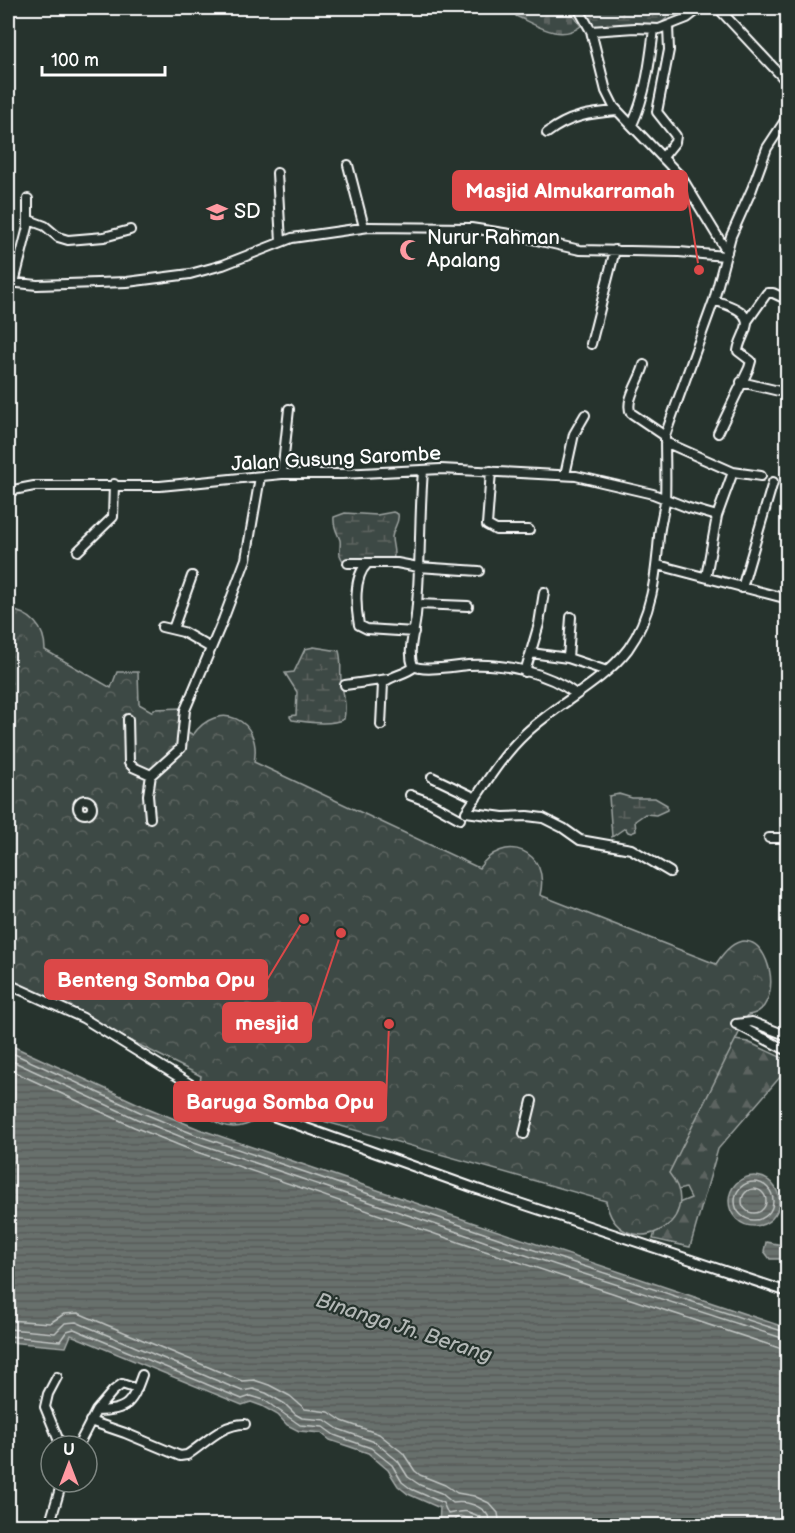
<svg xmlns="http://www.w3.org/2000/svg" width="795" height="1533" font-family="'Balsamiq Sans',sans-serif">
<style>
.forest{fill:url(#forest-firs);stroke:#9ea4a2;stroke-width:1.5}
.wetland{fill:url(#wetland-marsh);stroke:#9ea4a2;stroke-width:1.5}
.cemetery{fill:url(#cemetery-stones);stroke:#9ea4a2;stroke-width:1.5}
.park{fill:url(#park-crowns);stroke:#9ea4a2;stroke-width:1.5}
.water{fill:url(#water-rules);stroke:#a4a9a7;stroke-width:1.5}
.lines{fill:none;stroke-linecap:round;stroke-linejoin:round}
.shore{stroke:#c2c6c4;stroke-width:1.5}
.street-casing{stroke:#fff;stroke-width:12}
.street{stroke:#26332d;stroke-width:8}
.labels{text-anchor:middle;dominant-baseline:central;stroke-width:4.5;stroke-linejoin:round;paint-order:stroke}
.poi-label{font-size:20px;fill:#fff;stroke:#26332d;text-anchor:start}
.street-label{font-size:20px;fill:#fff;stroke:#26332d}
.water-label{font-size:21px;font-style:italic;fill:#b3b8b6;stroke:#26332d}
.leader{fill:none;stroke:#dc4848;stroke-width:2}
.callout-dot{fill:#dc4848;stroke:#26332d;stroke-width:2}
.callout{fill:#dc4848;stroke:#dc4848;stroke-width:2}
.callout-label{font-size:21px;text-anchor:middle;font-weight:bold;fill:#fff}
</style>
<defs>
<pattern id="forest-firs" width="22" height="20" patternUnits="userSpaceOnUse" patternTransform="scale(1.5)"><rect width="22" height="20" fill="#3e4944"/><path d="M5 1l3.5 6h-7zM16 11l3.5 6h-7z" fill="#5b6460"/></pattern>
<pattern id="wetland-marsh" width="20" height="14" patternUnits="userSpaceOnUse" patternTransform="scale(1.5)"><rect width="20" height="14" fill="#3e4944"/><path d="M1 5h8M5 5V1M11 12h8M15 12V8" fill="none" stroke="#5b6460"/></pattern>
<pattern id="cemetery-stones" width="16" height="16" patternUnits="userSpaceOnUse" patternTransform="scale(1.5)"><rect width="16" height="16" fill="#3e4944"/><path d="M2 7V4a2 2 0 0 1 4 0v3zM10 15v-3a2 2 0 0 1 4 0v3z" fill="#5b6460"/></pattern>
<pattern id="park-crowns" width="20" height="18" patternUnits="userSpaceOnUse" patternTransform="scale(1.5)"><rect width="20" height="18" fill="#3e4944"/><path d="M2 6a3 3 0 1 1 6 0M12 15a3 3 0 1 1 6 0" fill="none" stroke="#5b6460"/></pattern>
<pattern id="water-rules" width="6" height="5" patternUnits="userSpaceOnUse" patternTransform="scale(1.5)"><rect width="6" height="5" fill="#67706c"/><path d="M0 2.5h6" fill="none" stroke="#575a59"/></pattern>
</defs>
<rect width="100%" height="100%" fill="#26332d"/>
<filter id="ink" filterUnits="userSpaceOnUse"><feTurbulence type="fractalNoise" baseFrequency=".0167" numOctaves="2"/><feDisplacementMap in="SourceGraphic" scale="12" xChannelSelector="R" yChannelSelector="G"/><feConvolveMatrix kernelMatrix="1 2 1 2 8 2 1 2 1" color-interpolation-filters="sRGB"/></filter>
<g filter="url(#ink)">
<path class="forest" d="M 722,1038 L 748,1042 L 787,1060 L 787,1069 L 718,1149 L 690,1247 L 653,1239 L 661,1210 L 691,1198 L 686,1188 L 656,1195 Z"/>
<path class="wetland" d="M 577,8 L 664,8 L 668,14 L 667,18 L 655,28 L 593,29 Z
M 393,512 L 398,514 C 400,523 393,527 392,537 C 392,546 396,552 393,561 C 378,566 347,576 340,555 C 339,550 341,545 340,540 C 337,532 333,527 334,517 L 345,513 L 377,515 Z
M 314,647 L 339,651 C 342,661 340,670 341,680 C 343,694 347,704 344,719 C 330,726 308,722 292,720 L 290,717 L 290,716 L 296,715 L 297,692 L 285,673 L 294,672 L 305,649 Z
M 619,794 L 632,798 L 655,798 L 667,805 L 667,810 L 656,815 L 645,814 L 635,821 L 636,831 L 631,833 L 628,832 L 625,828 L 612,837 L 609,796 Z"/>
<path class="cemetery" d="M 517,8 L 568,8 L 581,26 C 560,42 538,26 516,16 Z"/>
<path class="park" d="M 8,610 C 31,612 45,628 45,650 L 111,688 L 117,672 L 138,672 L 139,704 L 153,712 L 154,709 L 183,708 L 182,728 L 193,735 C 218,699 263,719 254,762 L 479,868 C 504,831 551,851 540,895 L 716,964 C 761,893 795,1009 748,1015 L 669,1173 C 711,1225 618,1267 606,1201 L 270,1106 C 241,1146 190,1125 201,1076 L 8,979 Z"/>
<path class="water" d="M 8,1044 L 143,1106 L 199,1129 L 477,1224 L 787,1328 L 787,1525 L 479,1526 L 476,1521 L 460,1516 L 455,1519 L 455,1525 L 441,1525 L 439,1524 L 440,1508 L 408,1494 L 398,1486 L 388,1470 L 368,1453 L 330,1440 L 321,1433 L 299,1431 L 287,1425 L 278,1415 L 262,1406 L 251,1402 L 242,1405 L 71,1335 L 66,1347 L 8,1342 Z
M729 1201a25 25 0 1 1 50 0a25 25 0 1 1-50 0Z
M 766,1242 L 783,1245 L 787,1251 L 787,1256 L 783,1259 L 770,1259 L 764,1251 Z"/>
<g class="lines">
<path class="shore" d="M 8,1051 L 140,1112 L 196,1135 L 513,1243 L 788,1333
M 8,1059 L 137,1119 L 194,1142 L 510,1250 L 788,1340
M 8,1069 L 134,1127 L 191,1150 L 470,1246 L 779,1348 L 788,1349
M735 1201a19 19 0 1 1 38 0a19 19 0 1 1-38 0Z
M742 1201a12 12 0 1 1 24 0a12 12 0 1 1-24 0Z
M 8,1320 L 50,1323 L 64,1314 L 78,1313 L 242,1381 L 254,1380 L 269,1385 L 290,1396 L 305,1409 L 329,1412 L 342,1421 L 379,1434 L 403,1453 L 415,1471 L 420,1475 L 445,1485 L 457,1493 L 474,1496 L 489,1503 L 498,1513 L 500,1526
M 8,1329 L 55,1333 L 65,1323 L 76,1322 L 242,1391 L 253,1389 L 266,1393 L 285,1404 L 295,1414 L 302,1418 L 325,1420 L 338,1429 L 375,1442 L 398,1461 L 408,1477 L 420,1485 L 441,1493 L 453,1503 C 469,1501 490,1507 491,1526
M 8,1336 L 60,1341 L 67,1331 L 74,1329 L 242,1399 L 251,1396 L 264,1400 L 300,1425 L 323,1427 L 334,1435 L 371,1448 L 392,1465 L 402,1482 L 411,1489 L 443,1503 L 448,1514 C 463,1511 465,1509 480,1517 L 484,1526"/>
<defs>
<path id="street" d="M 578,8 L 591,31 L 606,91 L 614,107 L 682,178 L 727,252
M 718,8 L 788,83
M 784,8 L 788,11
M 591,31 L 635,28 L 659,29 L 687,18 L 700,8
M 632,125 C 646,95 650,62 654,29
M 547,133 C 569,116 590,113 617,111
M 663,157 L 675,142 L 676,136 L 657,112 L 669,50 L 668,26
M 348,165 L 364,227
M 277,173 L 281,242
M 29,220 L 45,226 L 58,237 L 68,240 L 104,237 L 130,230
M 8,282 L 37,285 L 127,282 L 190,274 L 223,265 L 292,238 L 369,227 L 471,228 L 510,234 L 580,250 L 679,252 L 725,256
M 14,283 L 28,227 L 28,199
M 714,300 C 726,305 752,310 746,328 C 744,336 739,342 738,351 L 751,361 L 749,368 L 718,433
M 748,320 L 767,293 L 773,293 L 788,300
M 591,344 L 615,250
M 644,365 C 641,379 624,401 631,413 L 665,436
M 741,382 L 779,391
M 665,442 L 733,472 L 717,516 L 706,577
M 423,471 C 419,519 421,567 416,615 C 415,631 407,650 413,666 C 424,672 455,666 468,665 C 504,663 547,672 576,694
M 491,471 L 487,525 L 496,530 L 529,530
M 733,472 L 761,476
M 282,474 L 289,409
M 565,475 L 574,434 L 585,415
M 8,491 L 34,486 L 160,486 L 282,474 L 342,474 L 441,469 L 576,476 L 653,494 L 689,508 L 717,516
M 78,551 L 113,517 L 114,484
M 348,563 L 397,563 L 418,567 L 479,571
M 367,564 C 353,577 356,608 359,625 L 367,629 L 414,632
M 658,565 L 788,599
M 742,588 L 773,482
M 417,604 L 468,606
M 162,627 L 183,632 L 211,648
M 173,629 L 192,576
M 531,653 L 568,658 L 607,671
M 568,658 L 571,617
M 525,672 L 539,624 L 544,592
M 345,685 L 388,679
M 128,719 L 129,763 L 133,767 L 151,775
M 381,725 L 383,683 C 392,675 404,675 414,667
M 432,777 L 476,798
M 410,795 L 429,802 L 460,819
M78 807a7 7 0 1 1 14 0a7 7 0 1 1-14 0Z
M 150,818 L 148,795 L 151,775 L 181,748 L 185,710 L 223,620 L 246,559 L 260,477
M 769,838 L 788,838
M 670,872 L 631,849 L 580,840 L 563,828 L 543,818 L 527,816 L 503,817 L 466,812 C 484,786 502,755 526,733 C 558,703 601,684 628,649 C 652,616 656,575 659,536 C 660,524 664,512 665,500 C 666,479 665,458 665,436 L 667,430 L 714,300 L 731,236 L 752,189 L 767,148 L 788,116
M 8,984 L 83,1018 L 203,1092 L 226,1099 L 262,1100 L 264,1109 L 267,1114 L 477,1189 L 788,1292
M 736,1024 L 788,1051
M 736,1024 L 752,1022 L 788,1036
M 524,1134 L 532,1101
M 57,1377 L 48,1394 L 45,1407 L 61,1446
M 96,1411 L 113,1391 L 122,1384 L 137,1389
M 90,1421 L 125,1433 L 180,1456 L 187,1455 C 206,1443 221,1424 245,1424
M 78,1446 L 96,1411 C 128,1411 132,1403 142,1375
M 49,1526 L 62,1482"/>
</defs>
<use href="#street" class="street-casing"/>
<use href="#street" class="street"/>
</g>
</g>
<defs>
<symbol id="school-bare" viewBox="-9 -9 18 18"><path d="M0-5L7-2L0 1L-7-2ZM-4 1L0 2.5L4 1V4Q0 6-4 4Z" fill="#ff9aa2" stroke="#26332d" stroke-width="2.5" paint-order="stroke"/></symbol>
<symbol id="mosque-bare" viewBox="-9 -9 18 18"><path d="M3.5-4.9A6 6 0 1 0 3.5 4.9A5 5 0 1 1 3.5-4.9Z" fill="#ff9aa2" stroke="#26332d" stroke-width="2.5" paint-order="stroke"/></symbol>
</defs>
<g fill-rule="evenodd">
<use href="#school-bare" x="202" y="197" width="30" height="30"/>
<use href="#mosque-bare" x="395" y="235" width="30" height="30"/>
</g>
<g class="labels">
<g class="poi-label">
<text x="234" y="212">SD</text>
<text x="427" y="238">Nurur Rahman<tspan x="427" dy="23">Apalang</tspan></text>
</g>
<g class="street-label">
<text transform="translate(336 459) rotate(-3)">Jalan Gusung Sarombe</text>
</g>
<g class="water-label">
<text transform="translate(404 1328) rotate(18)">Binanga Jn. Berang</text>
</g>
</g>
<path class="leader" d="M699 270L687 191M304 919L267 980M341 933L311 1023M389 1024L386 1102"/>
<g class="callout-dot">
<circle cx="699" cy="270" r="6"/>
<circle cx="304" cy="919" r="6"/>
<circle cx="341" cy="933" r="6"/>
<circle cx="389" cy="1024" r="6"/>
</g>
<g class="callout">
<rect x="453" y="171" width="234" height="39" rx="6"/>
<rect x="45" y="960" width="222" height="39" rx="6"/>
<rect x="223" y="1003" width="88" height="39" rx="6"/>
<rect x="174" y="1082" width="212" height="39" rx="6"/>
</g>
<g class="callout-label">
<text x="570" y="198">Masjid Almukarramah</text>
<text x="156" y="987">Benteng Somba Opu</text>
<text x="267" y="1030">mesjid</text>
<text x="280" y="1109">Baruga Somba Opu</text>
</g>
<rect width="795" height="1533" fill="none" stroke="#26332d" stroke-width="30"/>
<rect x="15" y="15" width="765" height="1503" fill="none" stroke="#fff" stroke-width="2" filter="url(#ink)"/>
<g transform="translate(69 1464)"><circle r="28" fill="#26332d" stroke="#7d8581" stroke-width="1.5"/>
<path d="M0-4.5L10 22L0 15L-10 22Z" fill="#ff9aa2"/>
<text y="-9" font-size="16" font-weight="bold" text-anchor="middle" fill="#ffffff">U</text>
</g>
<path d="M42 66v9h123v-9" fill="none" stroke="#ffffff" stroke-width="3"/>
<text x="51" y="66" font-size="18" fill="#ffffff" stroke="#26332d" stroke-width="4.5" paint-order="stroke">100 m</text>
</svg>
